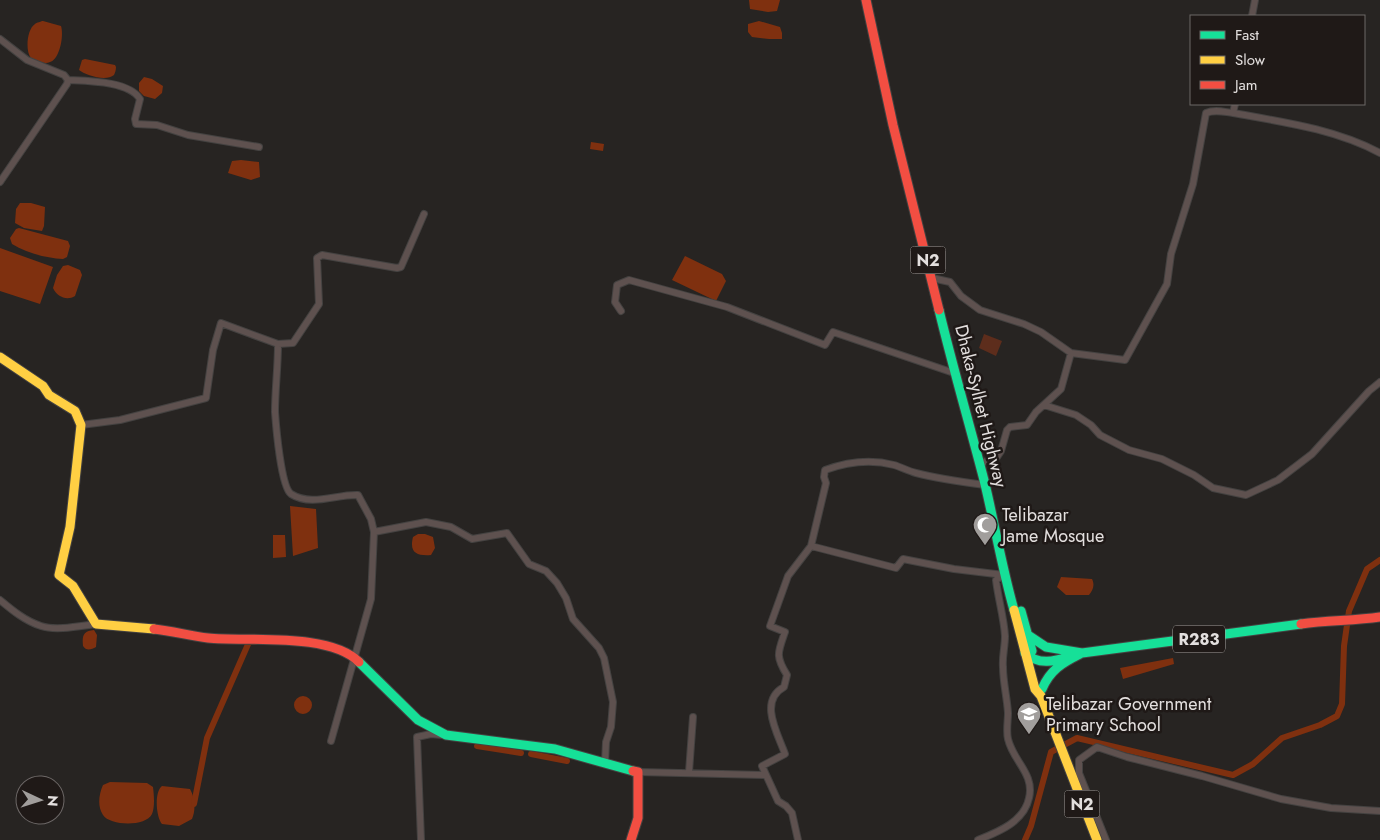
<svg xmlns="http://www.w3.org/2000/svg" width="1380" height="840" font-family="Jost,sans-serif">
<style>
.green{fill:#5d2d1c}
.water{fill:#7f300f}
.lines{fill:none;stroke-linecap:round;stroke-linejoin:round}
.canal{stroke:#7f300f;stroke-width:6}
.street-casing{stroke:#444241;stroke-width:8}
.fast-casing{stroke:#444241;stroke-width:11}
.slow-casing{stroke:#444241;stroke-width:11}
.jam-casing{stroke:#444241;stroke-width:11}
.street{stroke:#5e514f;stroke-width:6}
.fast{stroke:#16e098;stroke-width:9}
.slow{stroke:#ffcf43;stroke-width:9}
.jam{stroke:#f24e42;stroke-width:9}
.labels{text-anchor:middle;dominant-baseline:central;stroke-width:5;stroke-linejoin:round;paint-order:stroke}
.shield{fill:#1f1917;stroke:#a8a4a2;stroke-width:1}
.shield-label{font-size:16px;font-weight:bold;fill:#e3dfde}
.street-label{font-size:18px;fill:#e3dfde;stroke:#1f1917}
.poi-label{font-size:18px;fill:#e3dfde;stroke:#1f1917;text-anchor:start}
</style>
<rect width="100%" height="100%" fill="#272422"/>
<path class="green" d="M 984,334 L 1002,341 L 996,356 L 979,348 Z"/>
<path class="water" d="M 749,0 L 780,0 L 777,11 L 768,12 L 750,9 Z
M 43,21 L 61,26 C 64,35 60,59 50,62 C 44,65 36,60 31,58 C 25,51 27,29 35,24 C 36,23 42,21 43,21 Z
M 759,21 L 780,27 L 782,33 L 782,39 L 769,39 L 752,37 L 748,32 L 748,24 Z
M 85,59 L 115,65 L 116,67 C 116,70 115,73 114,75 C 106,82 85,75 79,70 L 82,60 Z
M 144,77 L 152,79 L 163,86 L 162,93 L 155,99 L 144,96 L 139,91 L 139,83 Z
M 591,142 L 604,144 L 603,151 L 590,149 Z
M 241,160 L 259,162 L 260,177 L 251,180 L 228,173 L 232,161 Z
M 20,203 L 31,203 L 45,207 L 44,226 L 42,231 L 24,228 L 15,223 L 16,209 Z
M 19,228 L 68,241 L 70,246 L 67,257 L 63,259 C 46,258 26,253 12,244 L 10,238 L 16,229 Z
M 0,248 L 53,267 L 40,304 L 0,291 Z
M 685,256 L 722,274 L 726,281 L 716,301 L 672,280 Z
M 68,265 L 80,270 L 82,275 L 75,296 C 67,301 57,297 53,288 L 57,275 L 63,266 Z
M 290,506 L 316,509 L 318,548 L 293,556 Z
M 418,534 L 425,534 L 433,537 L 435,548 L 431,555 C 417,556 409,553 413,537 Z
M 273,535 L 285,535 L 286,557 L 273,558 Z
M 1061,577 L 1092,579 C 1095,585 1093,590 1089,595 L 1066,595 L 1057,587 Z
M 94,630 L 97,635 L 96,647 C 91,650 86,651 83,646 C 82,636 83,631 94,630 Z
M 1173,658 L 1174,664 L 1123,679 L 1120,668 Z
M294 705a9 9 0 1 1 18 0a9 9 0 1 1-18 0Z
M 110,782 L 147,783 L 153,787 C 154,795 155,807 152,814 C 146,827 110,826 103,815 C 97,806 99,794 103,785 Z
M 162,786 L 190,789 C 195,798 196,810 192,819 L 179,826 L 162,824 C 156,817 154,792 162,786 Z"/>
<g class="lines">
<path class="canal" d="M 477,746 L 521,753
M 531,754 L 567,761
M 194,804 L 207,738 L 249,642 L 255,642
M 1025,840 L 1031,826 L 1051,752 L 1077,738 L 1233,775 L 1253,764 L 1282,738 L 1320,725 L 1337,716 L 1342,704 L 1344,646 L 1349,611 L 1367,569 L 1380,560"/>
<defs>
<path id="street" d="M 1252,16 L 1255,0
M 0,39 L 27,60 L 64,75 L 68,80 L 67,84 L 0,182
M 68,80 C 88,81 129,81 140,99 L 135,119 L 136,124 L 157,125 L 188,135 L 259,147
M 1233,113 C 1283,122 1335,129 1380,153
M 932,278 L 950,282 L 961,296 L 980,310 L 1024,324 L 1041,332 L 1071,353 L 1125,360 L 1167,284 L 1171,254 L 1193,184 L 1206,113 C 1215,109 1224,112 1233,113 L 1235,104
M 621,311 L 615,302 L 617,285 L 629,280 L 727,307 L 825,345 L 833,332 L 954,373
M 278,344 C 278,367 275,390 275,412 C 276,426 281,487 291,494 C 312,507 336,494 358,495 L 371,519 L 374,532 L 371,599 L 331,741
M 1044,405 L 1076,415 L 1091,425 L 1100,435 L 1129,450 L 1162,459 L 1194,475 L 1213,488 L 1246,495 L 1278,480 L 1312,454 L 1369,391 L 1380,382
M 81,425 L 120,420 L 206,398 L 213,350 L 221,323 L 278,344 L 293,343 L 319,304 L 317,258 L 322,255 L 397,268 L 401,267 L 424,214
M 979,464 L 997,457 L 1001,451 L 1007,430 L 1010,427 L 1027,425 L 1036,412 L 1061,389 L 1071,353
M 374,532 L 426,522 L 451,527 L 472,539 L 507,533 L 529,564 L 546,571 L 557,583 L 566,598 L 573,619 L 599,648 L 604,658 L 613,702 L 611,727 L 606,742 L 605,763
M 811,546 L 896,568 L 903,559 L 954,569 L 1004,575
M 0,600 C 12,610 25,621 41,626 C 56,631 80,626 96,624
M 638,772 L 765,775
M 689,772 L 693,717
M 421,840 L 417,737 L 431,734 L 442,735
M 798,840 L 792,813 L 786,806 L 778,801 L 762,766 L 785,754 C 778,734 758,701 784,687 L 787,675 C 775,656 778,652 785,632 L 770,626 L 788,576 L 811,546 L 826,483 L 824,477 L 825,470 C 847,462 871,459 894,465 C 901,467 908,471 916,473 C 939,479 962,482 985,485
M 978,840 C 998,832 1024,822 1029,798 C 1035,774 1013,761 1008,739 C 1006,731 1008,721 1008,713 C 1007,697 1003,682 1003,667 C 1002,657 1005,647 1005,636 C 1004,618 998,598 996,580 L 1004,575
M 1106,840 L 1079,773 L 1079,760 L 1097,747 L 1127,757 L 1202,776 L 1281,799 L 1331,808 L 1380,811"/>
<path id="fast" d="M 939,310 C 953,368 970,426 985,484 C 995,526 1002,568 1014,610
M 1021,611 L 1032,651
M 1028,635 L 1046,647 L 1082,653
M 1025,653 C 1042,669 1062,658 1082,653 L 1301,624
M 359,662 L 418,720 L 446,735 L 555,749 L 633,771
M 1042,689 C 1050,670 1062,663 1080,654"/>
<path id="slow" d="M 0,357 L 43,386 L 49,395 L 75,411 L 81,425 L 70,527 L 59,575 L 73,586 L 96,624 L 154,629
M 1014,610 L 1035,689 L 1041,696 L 1097,840"/>
<path id="jam" d="M 866,0 L 893,125 L 939,310
M 1301,624 C 1328,620 1354,621 1380,617
M 154,629 C 173,631 190,636 208,638 C 247,642 329,632 359,662
M 631,840 L 638,818 L 638,772 L 633,771"/>
</defs>
<use href="#street" class="street-casing"/>
<use href="#fast" class="fast-casing"/>
<use href="#slow" class="slow-casing"/>
<use href="#jam" class="jam-casing"/>
<use href="#street" class="street"/>
<use href="#fast" class="fast"/>
<use href="#slow" class="slow"/>
<use href="#jam" class="jam"/>
</g>
<defs>
<symbol id="mosque-pin" viewBox="-11 -11 22 30"><path d="M0 17L-7.5 6A9.5 9.5 0 1 1 7.5 6Z" fill="#a19e9c" stroke="#1f1917"/><path d="M3.5-4.9A6 6 0 1 0 3.5 4.9A5 5 0 1 1 3.5-4.9Z" fill="#fff"/></symbol>
<symbol id="school-pin" viewBox="-11 -11 22 30"><path d="M0 17L-7.5 6A9.5 9.5 0 1 1 7.5 6Z" fill="#a19e9c" stroke="#1f1917"/><path d="M0-5L7-2L0 1L-7-2ZM-4 1L0 2.5L4 1V4Q0 6-4 4Z" fill="#fff"/></symbol>
</defs>
<g fill-rule="evenodd">
<use href="#mosque-pin" x="971" y="511" width="28" height="38"/>
<use href="#school-pin" x="1015" y="700" width="28" height="38"/>
</g>
<g class="labels">
<g class="shield">
<rect x="910.5" y="246.5" width="35" height="27" rx="4"/>
<rect x="1173" y="625.5" width="52" height="27" rx="4"/>
<rect x="1064.5" y="790.5" width="35" height="27" rx="4"/>
</g>
<g class="shield-label">
<text x="928" y="260">N2</text>
<text x="1199" y="639">R283</text>
<text x="1082" y="804">N2</text>
</g>
<g class="street-label">
<text transform="translate(981 406) rotate(76)">Dhaka-Sylhet Highway</text>
</g>
<g class="poi-label">
<text x="1002" y="515">Telibazar<tspan x="1002" dy="21">Jame Mosque</tspan></text>
<text x="1046" y="704">Telibazar Government<tspan x="1046" dy="21">Primary School</tspan></text>
</g>
</g>
<rect x="1190" y="15" width="175" height="90" fill="#1f1917" stroke="#6d6867"/>
<rect x="1200" y="31" width="25" height="8" fill="#16e098" stroke="#6d6867"/>
<text x="1235" y="40" font-size="15" fill="#e3dfde">Fast</text>
<rect x="1200" y="56" width="25" height="8" fill="#ffcf43" stroke="#6d6867"/>
<text x="1235" y="65" font-size="15" fill="#e3dfde">Slow</text>
<rect x="1200" y="81" width="25" height="8" fill="#f24e42" stroke="#6d6867"/>
<text x="1235" y="90" font-size="15" fill="#e3dfde">Jam</text>
<g transform="translate(40 800) rotate(94)"><circle r="24" fill="#1f1917" stroke="#6d6867"/>
<path d="M0-4L9 19L0 12L-9 19Z" fill="#a19e9c"/>
<text y="-8" font-size="14" font-weight="bold" text-anchor="middle" fill="#e3dfde">N</text>
</g>
</svg>
